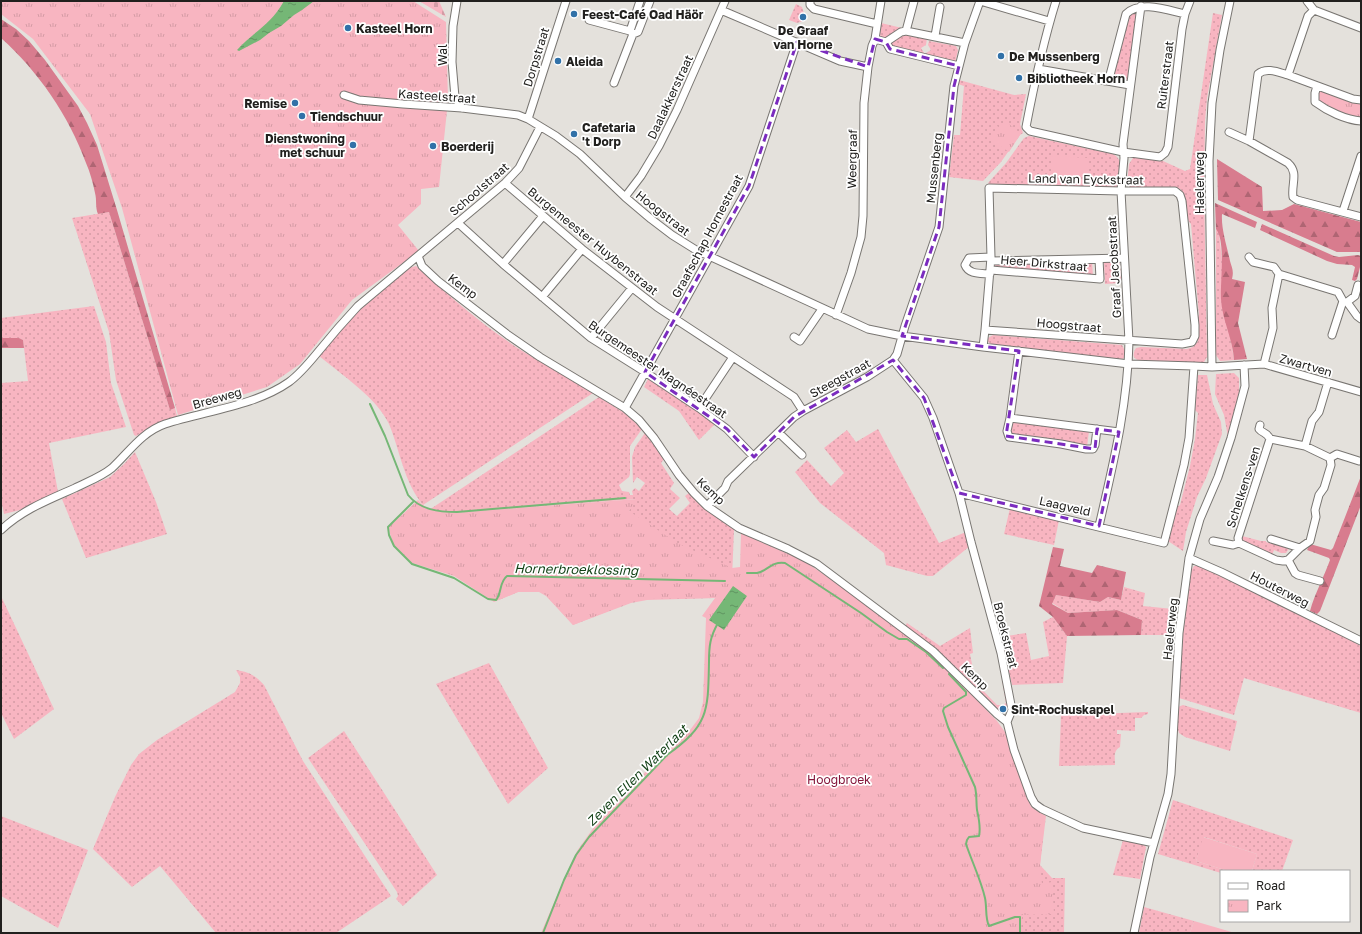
<svg xmlns="http://www.w3.org/2000/svg" width="1362" height="934" font-family="'Golos Text',sans-serif">
<style>
.grass{fill:url(#grass-dots)}
.forest{fill:url(#forest-firs)}
.cemetery{fill:url(#cemetery-stones)}
.park{fill:url(#park-tufts)}
.pitch{fill:#f8b5c1}
.water{fill:url(#water-ripples)}
.lines{fill:none;stroke-linecap:round;stroke-linejoin:round}
.stream{stroke:#75b776;stroke-width:2}
.minor-casing{stroke:#797672;stroke-width:9}
.minor{stroke:#fff;stroke-width:7}
.marked{fill:none;stroke:#7b2cbf;stroke-width:3;stroke-dasharray:8 5;stroke-linejoin:round}
.poi-dot{fill:#3171a8;stroke:#fff;stroke-width:1.5}
.labels{text-anchor:middle;dominant-baseline:central;stroke-width:3.5;stroke-linejoin:round;paint-order:stroke}
.poi-label{font-size:12px;font-weight:bold;fill:#21201e;stroke:#fff;text-anchor:start}
.street-label{font-size:12px;fill:#21201e;stroke:#fff}
.park-label{font-size:12px;fill:#85163b;stroke:#fff}
.water-label{font-size:13px;font-style:italic;fill:#103f14;stroke:#fff}
</style>
<defs>
<pattern id="grass-dots" width="8" height="8" patternUnits="userSpaceOnUse"><rect width="8" height="8" fill="#f8b5c1"/><path d="M2 2h.1M6 6h.1" fill="none" stroke="#d49ba5" stroke-width="1.8" stroke-linecap="round"/></pattern>
<pattern id="forest-firs" width="22" height="20" patternUnits="userSpaceOnUse"><rect width="22" height="20" fill="#d87c8e"/><path d="M5 1l3.5 6h-7zM16 11l3.5 6h-7z" fill="#af6573"/></pattern>
<pattern id="cemetery-stones" width="16" height="16" patternUnits="userSpaceOnUse"><rect width="16" height="16" fill="#f8b5c1"/><path d="M2 7V4a2 2 0 0 1 4 0v3zM10 15v-3a2 2 0 0 1 4 0v3z" fill="#d49ba5"/></pattern>
<pattern id="park-tufts" width="24" height="20" patternUnits="userSpaceOnUse"><rect width="24" height="20" fill="#f8b5c1"/><path d="M3 7l-1-3M5 7V3M7 7l1-3M15 17l-1-3M17 17v-4M19 17l1-3" fill="none" stroke="#d49ba5"/></pattern>
<pattern id="water-ripples" width="26" height="14" patternUnits="userSpaceOnUse"><rect width="26" height="14" fill="#75b776"/><path d="M2 4q2-2 4 0t4 0M15 11q2-2 4 0t4 0" fill="none" stroke="#609460"/></pattern>
</defs>
<rect width="100%" height="100%" fill="#e4e1dc"/>
<path class="grass" d="M 796,4 L 802,7 L 806,20 L 797,23 L 789,20 Z
M 1131,13 L 1137,14 L 1128,80 L 1124,84 L 1111,79 L 1129,16 Z
M 1213,13 L 1222,15 L 1207,98 L 1205,121 L 1204,188 L 1207,357 L 1204,362 L 1199,363 L 1138,360 C 1132,358 1133,353 1136,348 L 1141,347 L 1187,349 L 1193,347 L 1198,341 L 1196,318 L 1199,315 L 1191,224 C 1182,214 1190,198 1180,189 L 1176,188 L 1131,188 L 1127,184 L 1129,164 L 1133,158 L 1137,158 L 1163,161 L 1185,171 L 1190,169 Z
M 881,23 L 902,28 L 902,29 L 887,38 L 882,38 L 879,34 Z
M 904,34 L 927,38 L 926,45 L 921,48 L 924,53 L 924,56 L 891,47 L 888,43 Z
M 929,41 L 956,46 L 958,50 L 955,63 L 925,57 L 926,53 L 931,50 L 928,45 Z
M 959,80 L 1014,95 L 1026,94 L 1020,124 L 1023,133 L 1020,135 L 1001,162 L 983,181 L 949,177 L 954,135 L 960,135 L 964,86 L 958,84 Z
M 1029,136 L 1113,154 C 1125,160 1119,174 1118,185 L 1116,187 L 1111,188 L 992,186 L 988,183 L 1006,163 L 1024,138 Z
M 109,212 L 170,410 L 175,408 L 177,416 L 162,422 L 136,436 L 134,435 L 116,380 L 109,332 L 72,218 Z
M 1216,229 L 1219,233 L 1222,261 L 1222,278 L 1234,360 L 1220,361 L 1216,355 Z
M 1092,262 L 1093,276 L 994,269 L 994,266 L 999,263 Z
M 1104,262 L 1116,262 L 1120,264 L 1121,283 L 1105,284 Z
M 416,266 C 450,297 486,328 524,352 C 547,366 570,379 593,393 L 423,505 C 404,482 400,451 389,424 C 377,398 342,375 319,356 L 348,320 L 409,268 Z
M 94,306 L 106,342 L 111,383 L 126,427 L 49,443 L 58,492 L 20,510 L 4,514 L 1,500 L 1,383 L 28,381 L 23,340 L 19,338 L 1,338 L 1,318 Z
M 993,335 L 1122,345 L 1125,351 L 1125,357 L 1121,360 L 997,346 L 991,344 L 988,342 L 988,338 Z
M 1234,373 L 1239,378 L 1239,390 L 1241,391 L 1228,437 L 1224,415 L 1215,394 L 1216,374 Z
M 1198,375 L 1207,375 L 1213,404 L 1221,422 L 1222,434 L 1206,478 L 1197,497 L 1186,532 L 1183,551 L 1168,541 L 1177,507 L 1180,505 L 1190,466 L 1195,439 L 1198,413 L 1195,410 Z
M 648,379 L 650,379 L 687,403 L 715,424 L 699,440 L 679,411 L 644,387 Z
M 599,397 L 626,414 L 642,429 L 630,446 L 630,474 L 629,477 L 619,485 L 622,491 L 629,492 L 630,495 L 633,495 L 632,491 L 635,488 L 639,491 L 645,483 L 637,477 L 633,483 L 632,457 L 635,447 L 645,433 L 664,459 L 661,463 L 674,483 L 670,489 L 680,498 L 669,509 L 677,516 L 690,503 L 685,496 L 689,493 C 703,507 717,519 734,529 L 732,579 L 715,598 L 647,600 L 631,603 L 573,625 L 546,596 L 539,592 L 518,592 L 499,600 L 502,579 L 645,575 L 629,510 L 636,499 L 452,513 L 439,513 L 429,510 Z
M 1017,422 L 1089,431 L 1087,447 L 1012,435 L 1010,427 L 1012,423 Z
M 878,429 L 939,543 L 966,532 L 970,546 L 933,576 L 927,576 L 886,565 L 884,553 L 820,503 L 795,472 L 807,460 L 831,486 L 844,473 L 824,448 L 847,430 L 856,442 Z
M 135,452 L 156,502 L 167,534 L 86,558 L 62,499 L 110,477 L 124,464 Z
M 1010,508 L 1059,520 L 1054,545 L 1004,534 Z
M 1242,536 L 1261,541 L 1266,541 L 1266,542 L 1273,544 L 1276,543 L 1290,547 L 1286,553 L 1281,553 L 1274,550 L 1272,555 L 1244,541 L 1242,539 Z
M 1194,566 L 1201,566 L 1318,623 L 1361,646 L 1361,713 L 1244,678 L 1234,715 L 1179,698 L 1183,634 L 1191,571 Z
M 1124,587 L 1145,593 L 1143,606 L 1173,609 L 1170,635 L 1141,635 L 1142,620 L 1117,610 L 1068,613 L 1052,603 L 1056,595 L 1100,602 L 1108,597 L 1121,600 Z
M 1,596 L 54,709 L 14,739 L 1,713 Z
M 1053,617 L 1067,636 L 1063,683 L 1012,685 L 1001,637 L 1026,633 L 1031,660 L 1049,656 L 1043,622 Z
M 907,623 L 940,646 L 970,628 L 973,653 L 970,654 L 973,669 L 965,672 L 997,705 L 1003,705 L 1006,703 L 1002,680 L 1004,681 C 1006,691 1014,711 1001,714 L 933,648 L 905,626 Z
M 489,663 L 548,768 L 508,804 L 436,684 Z
M 236,670 C 249,672 255,675 264,685 L 303,761 L 391,896 L 336,933 L 216,933 L 160,866 L 132,887 L 93,849 L 115,797 L 131,765 L 139,754 L 157,740 L 235,692 L 240,683 L 240,677 Z
M 1183,705 L 1237,721 L 1230,751 L 1185,737 L 1179,733 L 1177,726 L 1178,707 Z
M 1148,712 L 1148,714 L 1144,715 L 1141,718 L 1135,718 L 1135,731 L 1117,730 L 1117,734 L 1121,734 L 1120,747 C 1113,751 1115,757 1115,765 L 1059,766 L 1061,715 Z
M 344,731 L 437,875 L 403,906 L 396,899 L 398,896 L 397,892 L 308,758 Z
M 1173,800 L 1293,840 L 1282,871 L 1252,871 L 1257,854 L 1204,837 L 1196,861 L 1228,871 L 1221,871 L 1221,873 L 1158,854 Z
M 1031,807 L 1046,816 L 1040,865 L 1052,878 L 1065,878 L 1064,933 L 1021,933 L 1021,921 L 982,820 Z
M 1,816 L 88,850 L 58,928 L 1,896 Z
M 1123,840 L 1144,845 L 1146,847 L 1140,879 L 1113,875 Z
M 1144,907 L 1194,921 L 1190,933 L 1139,933 Z"/>
<path class="forest" d="M 1,19 L 16,29 L 29,41 L 45,60 L 78,106 L 87,123 L 97,145 L 117,210 L 175,408 L 170,410 L 109,212 L 98,214 C 95,207 97,200 95,193 C 93,183 90,172 86,163 C 69,116 38,71 1,38 Z
M 1217,159 L 1262,187 L 1263,211 L 1282,210 L 1294,204 L 1361,222 L 1361,252 L 1337,252 L 1218,200 Z
M 1215,203 L 1257,222 L 1255,228 L 1222,214 C 1221,229 1227,246 1230,261 C 1232,268 1234,271 1232,279 L 1245,282 L 1238,323 L 1247,359 L 1234,360 C 1233,339 1222,320 1221,299 C 1220,283 1226,241 1216,229 Z
M 1262,224 L 1334,256 L 1339,257 L 1358,255 L 1361,256 L 1361,263 L 1357,279 L 1355,281 L 1352,280 L 1355,267 L 1352,265 L 1337,264 L 1327,261 L 1260,230 Z
M 1,338 L 19,338 L 23,340 L 24,348 L 1,348 Z
M 1361,476 L 1361,505 L 1320,611 L 1317,614 L 1310,611 C 1315,593 1324,577 1330,560 L 1329,558 L 1307,550 L 1310,544 L 1331,550 L 1333,548 Z
M 1053,547 L 1064,549 L 1060,566 L 1092,573 L 1097,565 L 1126,572 L 1121,600 L 1108,597 L 1100,602 L 1056,595 L 1052,604 L 1068,613 L 1117,610 L 1142,620 L 1141,635 L 1067,636 L 1053,617 L 1039,606 Z"/>
<path class="cemetery" d="M 419,1 L 439,1 L 446,17 Z"/>
<path class="park" d="M 1,1 L 413,1 L 446,22 L 448,101 L 439,187 L 421,189 L 421,204 L 398,225 L 419,251 L 352,300 L 300,364 L 267,387 L 178,415 L 122,208 L 90,114 L 33,39 L 1,14 Z
M 1321,91 L 1348,101 L 1361,104 L 1361,117 C 1347,117 1333,108 1321,102 L 1318,99 L 1318,93 Z
M 1004,121 L 1016,129 L 1020,135 L 1009,152 L 991,140 L 995,133 L 996,133 L 998,132 L 995,130 L 997,126 L 1000,128 Z
M 637,499 L 629,511 L 679,544 L 732,568 L 740,567 L 741,533 L 804,561 L 835,582 L 929,652 L 946,668 L 997,721 L 1005,732 L 1031,807 L 1045,817 L 1040,865 L 1042,884 L 1052,882 L 1054,914 L 1022,915 L 1021,933 L 541,933 L 568,870 L 577,851 L 594,827 L 636,781 L 690,730 L 699,718 L 703,702 L 706,618 L 702,616 L 715,598 L 647,599 L 631,602 L 573,625 L 547,596 L 539,591 L 518,592 L 494,602 L 454,576 L 412,563 L 394,545 L 390,534 L 389,527 L 418,500 C 427,511 438,513 452,513 Z"/>
<path class="pitch" d="M 1051,156 L 1089,158 L 1088,177 L 1051,175 Z
M 1203,837 L 1257,854 L 1252,871 L 1228,871 L 1196,861 Z
M 1194,921 L 1235,933 L 1190,933 Z"/>
<path class="water" d="M 284,1 L 314,1 L 302,10 L 294,15 L 281,26 L 269,33 L 260,40 L 239,51 L 237,50 C 254,31 271,25 284,1 Z
M 733,586 L 747,596 L 724,630 L 709,620 Z"/>
<g class="lines">
<path class="stream" d="M 370,404 L 385,436 L 408,495 C 420,510 439,512 457,512 L 625,498
M 413,502 L 388,527 L 389,535 L 394,546 L 412,564 L 454,578 L 488,599 L 496,600 C 502,593 499,582 507,576 L 725,581
M 747,573 C 750,573 754,573 757,573 C 768,571 771,561 785,563 L 861,613 L 887,632 L 899,639 L 907,639 L 926,652 L 943,668
M 949,674 L 966,692 L 966,695 L 944,708 L 943,711 L 948,727 L 975,787 C 977,795 976,802 977,810 C 979,819 981,827 979,836 L 969,837 L 967,840 L 966,844 C 972,862 981,880 985,898 C 987,907 985,918 989,926 L 1015,917 L 1020,917 L 1020,933
M 543,933 L 564,880 L 576,855 L 589,837 L 667,755 C 709,725 708,711 709,662 C 709,646 710,637 718,623"/>
<defs>
<path id="minor" d="M 457,1 L 453,26 L 452,62 L 455,97 L 462,108
M 810,1 L 810,5 L 814,9 L 877,24
M 980,1 L 1049,21
M 1056,1 C 1043,43 1034,85 1026,127 L 1030,131 L 1123,152 L 1160,157 L 1165,153 L 1168,147 L 1182,29 L 1185,14 L 1190,1
M 1307,1 L 1314,10 L 1361,28
M 721,10 L 840,61 L 868,67
M 1314,10 L 1308,16 L 1288,75 C 1278,72 1266,67 1258,74 L 1249,141 L 1288,163 C 1299,173 1291,184 1293,197 L 1297,200 L 1361,217
M 589,20 L 630,31
M 906,31 L 914,1
M 633,34 L 638,32 L 650,1
M 935,36 L 940,7
M 875,39 L 886,42 L 901,32 L 906,31 L 965,43
M 886,42 L 890,49 L 959,66
M 1038,69 L 1130,85
M 1288,75 L 1353,99 L 1361,100
M 1105,81 L 1110,75 L 1126,14 C 1140,0 1167,10 1185,14
M 614,83 L 633,34 L 630,31 L 640,1
M 1317,86 L 1315,93 L 1315,102 C 1327,111 1346,120 1361,121
M 344,95 L 359,100 L 403,104 L 462,108 L 518,115 L 528,119 L 556,136 L 580,154 L 625,197 L 651,219 L 672,235 L 696,250 L 868,329 L 902,336 L 983,347
M 528,119 L 566,1
M 1229,132 L 1249,141
M 505,183 L 582,249 L 657,307 L 794,397 L 803,411
M 625,197 L 641,176 L 659,146 L 677,110 L 725,1
M 1343,211 L 1361,156
M 458,223 L 503,264 L 591,338 L 645,372 L 699,408 L 727,429 L 754,457
M 418,256 L 422,266 L 438,281 L 508,335 L 540,357 L 625,408 L 639,420 L 654,438 L 679,475 L 694,493 L 707,506 L 739,528 L 788,549 L 817,564 L 933,651 L 997,714 L 1007,722
M 1249,257 L 1253,262 L 1274,267 L 1279,274 L 1338,292 L 1343,301 L 1332,335
M 991,261 L 1124,258
M 503,264 L 543,216
M 991,270 L 1100,279 L 1099,259
M 990,274 C 981,273 969,275 965,265 L 969,258 L 991,257
M 542,297 L 582,249
M 1347,302 L 1357,316 L 1361,319
M 1347,302 L 1355,296 L 1358,285
M 836,315 L 851,273 L 861,237 L 863,216 L 864,103 L 868,67 L 872,46 L 875,39 L 881,1
M 985,330 L 991,257 L 989,188 L 1121,191 L 1175,191 L 1180,195 L 1182,201 L 1195,325 L 1195,336 L 1192,342 L 1182,344 L 985,330 L 983,347 L 1129,364 L 1194,366
M 794,337 L 800,341 L 822,309
M 591,338 L 632,288
M 1019,351 L 1010,418 L 1007,431 L 1009,437 L 1061,444 L 1086,449 L 1093,449 L 1095,445 L 1097,429
M 893,360 L 924,398 L 933,418 L 959,493 L 971,542 L 1001,653 L 1012,710 L 1007,722 L 1014,750 L 1031,797 L 1035,804 L 1042,809 L 1083,828 L 1154,843
M 1264,364 L 1273,328 L 1272,308 L 1279,274
M 1212,367 L 1209,161 L 1212,103 L 1220,50 L 1230,1
M 625,408 L 749,186 L 797,42
M 699,408 L 733,357
M 1010,418 L 1119,432
M 1260,425 L 1259,429 C 1263,434 1266,431 1270,439 L 1305,446 L 1330,458
M 779,433 L 802,455
M 1305,446 L 1312,421 L 1319,412 L 1328,382
M 1330,458 L 1337,454 L 1359,461
M 959,493 L 1164,543 L 1184,465 L 1189,438 L 1194,366 L 1212,367 L 1264,364 L 1361,392
M 707,506 L 725,488 L 728,481 L 794,417 L 803,411 L 867,377 L 893,360 L 897,354 L 905,326 L 939,227 L 954,86 L 965,43 L 980,1
M 1099,526 C 1113,465 1128,404 1129,341 L 1121,191 L 1124,158 L 1123,144 L 1141,6
M 1,530 C 22,510 48,500 75,488 C 87,482 101,477 112,468 C 129,452 142,432 165,424 C 204,411 255,406 289,382 C 300,374 309,363 318,352 C 331,336 344,321 358,306 L 505,183 L 519,168 L 540,127
M 1271,539 L 1300,548
M 1213,541 L 1233,545 L 1239,543 L 1276,560 L 1283,561 L 1288,560 L 1300,548 L 1310,541 L 1316,517 L 1315,510 L 1319,495 L 1324,488 L 1331,465 L 1330,458
M 1239,543 L 1238,538 L 1270,439
M 1189,558 L 1221,572 L 1361,641
M 1288,560 L 1295,573 L 1298,575 L 1320,581
M 1134,933 L 1150,857 L 1168,794 L 1171,774 L 1179,633 L 1189,558 L 1200,519 L 1218,477 L 1231,438 L 1245,386 L 1244,365"/>
</defs>
<use href="#minor" class="minor-casing"/>
<use href="#minor" class="minor"/>
</g>
<path class="marked" d="M 875,39 L 886,42 L 890,49 L 959,66 L 954,86 L 939,227 L 902,336 L 1019,351 L 1006,436 L 1095,449 L 1097,429 L 1119,432 L 1099,526 L 959,493 L 924,398 L 893,360 L 794,417 L 754,457 L 727,429 L 645,372 L 749,186 L 797,42 L 868,67 Z"/>
<g class="poi-dot">
<circle cx="574" cy="14" r="4"/>
<circle cx="803" cy="17" r="4"/>
<circle cx="348" cy="28" r="4"/>
<circle cx="1001" cy="56" r="4"/>
<circle cx="558" cy="61" r="4"/>
<circle cx="1019" cy="78" r="4"/>
<circle cx="295" cy="103" r="4"/>
<circle cx="302" cy="116" r="4"/>
<circle cx="574" cy="134" r="4"/>
<circle cx="353" cy="145" r="4"/>
<circle cx="433" cy="146" r="4"/>
<circle cx="1003" cy="709" r="4"/>
</g>
<g class="labels">
<g class="poi-label">
<text x="582" y="14">Feest-Café Oad Häör</text>
<text x="356" y="28">Kasteel Horn</text>
<text x="803" y="30" text-anchor="middle">De Graaf<tspan x="803" dy="14">van Horne</tspan></text>
<text x="1009" y="56">De Mussenberg</text>
<text x="566" y="61">Aleida</text>
<text x="1027" y="78">Bibliotheek Horn</text>
<text x="287" y="103" text-anchor="end">Remise</text>
<text x="310" y="116">Tiendschuur</text>
<text x="582" y="127">Cafetaria<tspan x="582" dy="14">'t Dorp</tspan></text>
<text x="345" y="138" text-anchor="end">Dienstwoning<tspan x="345" dy="14">met schuur</tspan></text>
<text x="441" y="146">Boerderij</text>
<text x="1011" y="709">Sint-Rochuskapel</text>
</g>
<g class="street-label">
<text transform="translate(442 55) rotate(-90)">Wal</text>
<text transform="translate(536 57) rotate(-73)">Dorpstraat</text>
<text transform="translate(1165 75) rotate(-83)">Ruiterstraat</text>
<text transform="translate(437 96) rotate(4)">Kasteelstraat</text>
<text transform="translate(670 97) rotate(-65)">Daalakkerstraat</text>
<text transform="translate(852 159) rotate(-89)">Weergraaf</text>
<text transform="translate(934 168) rotate(-84)">Mussenberg</text>
<text transform="translate(1086 179) rotate(1)">Land van Eyckstraat</text>
<text transform="translate(1199 183) rotate(-90)">Haelerweg</text>
<text transform="translate(479 189) rotate(-41)">Schoolstraat</text>
<text transform="translate(663 213) rotate(38)">Hoogstraat</text>
<text transform="translate(707 236) rotate(-62)">Graafschap Hornestraat</text>
<text transform="translate(593 241) rotate(39)">Burgemeester Huybenstraat</text>
<text transform="translate(1044 263) rotate(5)">Heer Dirkstraat</text>
<text transform="translate(1114 267) rotate(-93)">Graaf Jacobstraat</text>
<text transform="translate(463 286) rotate(37)">Kemp</text>
<text transform="translate(1069 325) rotate(5)">Hoogstraat</text>
<text transform="translate(1306 365) rotate(16)">Zwartven</text>
<text transform="translate(658 369) rotate(34)">Burgemeester Magnéestraat</text>
<text transform="translate(840 378) rotate(-29)">Steegstraat</text>
<text transform="translate(217 398) rotate(-16)">Breeweg</text>
<text transform="translate(1243 487) rotate(-72)">Schelkens-ven</text>
<text transform="translate(711 491) rotate(43)">Kemp</text>
<text transform="translate(1065 506) rotate(13)">Laagveld</text>
<text transform="translate(1280 589) rotate(27)">Houterweg</text>
<text transform="translate(1170 629) rotate(-84)">Haelerweg</text>
<text transform="translate(1006 635) rotate(76)">Broekstraat</text>
<text transform="translate(975 676) rotate(45)">Kemp</text>
</g>
<g class="park-label">
<text x="839" y="779">Hoogbroek</text>
</g>
<g class="water-label">
<text transform="translate(576 569) rotate(1)">Hornerbroeklossing</text>
<text transform="translate(637 775) rotate(-45)">Zeven Ellen Waterlaat</text>
</g>
</g>
<rect width="1362" height="934" fill="none" stroke="#21201e" stroke-width="4"/>
<rect x="1220" y="870" width="130" height="52" fill="#ffffff" stroke="#a6a6a5"/>
<rect x="1228" y="883" width="20" height="6" fill="#ffffff" stroke="#a6a6a5"/>
<text x="1256" y="890" font-size="12" fill="#21201e">Road</text>
<rect x="1228" y="900" width="20" height="12" fill="url(#park-tufts)" stroke="#a6a6a5"/>
<text x="1256" y="910" font-size="12" fill="#21201e">Park</text>
</svg>
